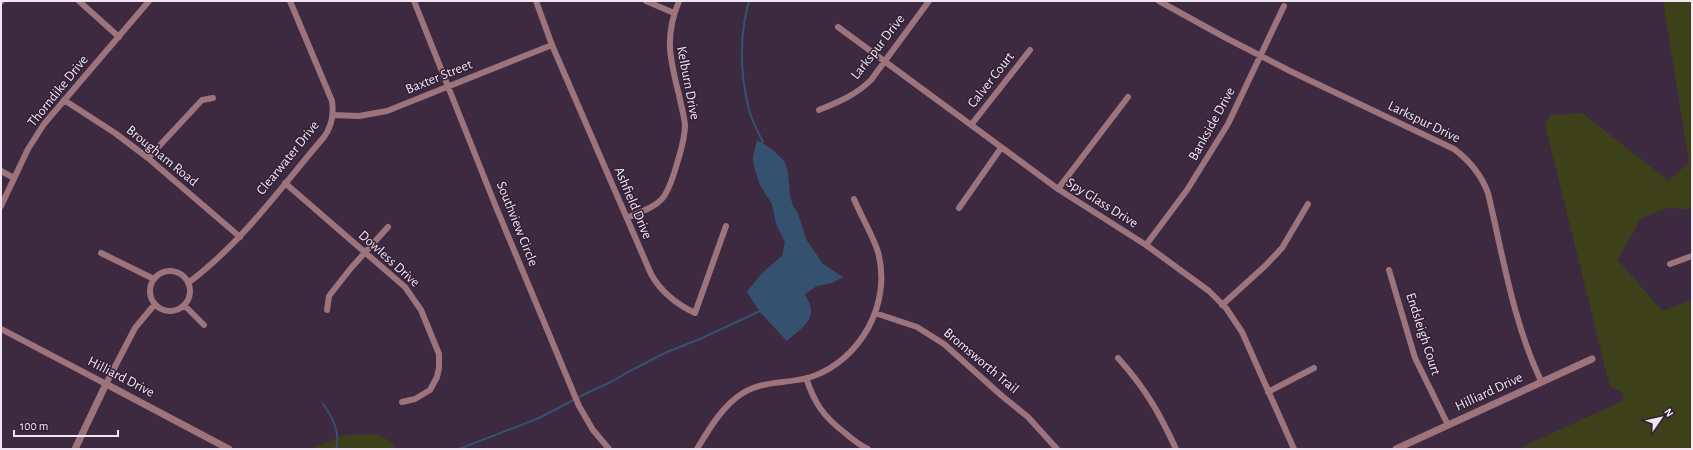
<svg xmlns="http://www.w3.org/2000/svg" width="1693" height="450" font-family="'Alegreya Sans',sans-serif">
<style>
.green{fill:#3c411a}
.water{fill:#34526f}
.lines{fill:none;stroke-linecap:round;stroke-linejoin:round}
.stream{stroke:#34526f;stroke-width:2}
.minor{stroke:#9e747c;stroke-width:6}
.tertiary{stroke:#9e747c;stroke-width:7}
.labels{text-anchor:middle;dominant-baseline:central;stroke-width:3;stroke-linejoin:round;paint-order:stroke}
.street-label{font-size:14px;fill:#f2e6f4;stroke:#322036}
</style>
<rect width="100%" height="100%" fill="#3d2a40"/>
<path class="green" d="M 1663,1 L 1692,1 L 1692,209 L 1667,208 L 1641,218 L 1618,260 L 1662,311 L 1692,300 L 1692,449 L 1518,449 L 1622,401 L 1624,393 L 1610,387 L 1545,125 L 1550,115 L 1582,113 L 1669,181 L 1689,162 Z
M 377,434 L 393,443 L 395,449 L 309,449 L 346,435 Z"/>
<path class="water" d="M 757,140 L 773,150 L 785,162 L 788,173 L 790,196 L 793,206 L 798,213 L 806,239 L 823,264 L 843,277 L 832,283 L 817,286 L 805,294 C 807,299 811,304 811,309 C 813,322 796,333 787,341 L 760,312 L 747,292 L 762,273 L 782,256 L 785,242 L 776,224 L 772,204 L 760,185 L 754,167 L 753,157 Z"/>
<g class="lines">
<path class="stream" d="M 749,1 C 739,37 740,74 749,110 C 752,121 758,132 763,142 L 761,143
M 323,404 C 332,417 341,432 336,449
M 459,449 L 539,418 L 589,392 L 611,382 L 628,372 L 667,352 L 700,339 L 760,311"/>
<path class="minor" d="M 79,1 L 119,37
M 414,1 L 496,207 L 579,406 L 593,430 L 609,449
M 536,1 L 552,45 L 651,274 C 661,292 676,304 695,313 L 726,226
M 646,1 L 674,13
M 1159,1 L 1226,38 L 1290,71 L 1454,149 C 1470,161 1481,174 1488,193 C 1503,256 1513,322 1541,381
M 1,2 L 2,1
M 838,27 L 1058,189 L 1146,245 L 1209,291 L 1226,308 L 1242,332 L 1294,449
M 64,100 L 115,133 L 148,158 L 240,237
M 819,110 C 838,102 856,95 871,80 L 929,1
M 333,115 L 359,116 L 387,111 L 552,45
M 971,125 L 1030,50
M 148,158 L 202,100 L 213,98
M 1,171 L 14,178
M 285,183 L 405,287 L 421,310 L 439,354 L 439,368 L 437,377 L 430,390 L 415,399 L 402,402
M 1058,189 L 1128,97
M 1,206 L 28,149 L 44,124 L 149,1
M 959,208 L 1001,148
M 627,218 C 661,203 665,204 676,167 C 680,153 685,140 685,125 C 684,115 681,105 679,95 C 670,59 664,37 679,1
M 1146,245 L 1187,190 L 1228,124 L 1284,6
M 101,253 L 154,279
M 1670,264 L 1692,256
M 1389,270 L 1415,358 L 1448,425
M150 291a20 20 0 1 1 40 0a20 20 0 1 1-40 0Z
M 188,283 C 242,243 281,187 324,137 C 332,126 334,115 332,101 L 290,1
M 184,305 L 204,325
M 1222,305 L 1265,266 L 1282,248 L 1308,204
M 327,310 L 329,296 L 351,268 L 388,227
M 875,313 L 917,327 L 944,344 L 1002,396 L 1028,417 L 1057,449
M 1,329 L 106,384 L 135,328 L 155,304
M 1118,358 C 1145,388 1159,412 1176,449
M 806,378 C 815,404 823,416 845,433 C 852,439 859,445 868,449
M 1268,392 L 1314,368
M 697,449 C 709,429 723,405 743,393 C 763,380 789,384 811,377 C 861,360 892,303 878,252 C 873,236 861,216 854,199"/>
<path class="tertiary" d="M 75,449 L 106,384 L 229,449
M 1396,449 L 1592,359"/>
</g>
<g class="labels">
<g class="street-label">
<text transform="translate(878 47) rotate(-52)">Larkspur Drive</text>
<text transform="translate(439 77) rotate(-22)">Baxter Street</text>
<text transform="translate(991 80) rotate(-52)">Calver Court</text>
<text transform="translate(688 83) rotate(79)">Kelburn Drive</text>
<text transform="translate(58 91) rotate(-51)">Thorndike Drive</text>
<text transform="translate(1424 122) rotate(26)">Larkspur Drive</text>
<text transform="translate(1212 124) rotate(-61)">Bankside Drive</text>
<text transform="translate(162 156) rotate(39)">Brougham Road</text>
<text transform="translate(288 158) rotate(-51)">Clearwater Drive</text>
<text transform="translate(633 203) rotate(67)">Ashfield Drive</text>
<text transform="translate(1102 203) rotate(32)">Spy Glass Drive</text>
<text transform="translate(517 224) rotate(68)">Southview Circle</text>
<text transform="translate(389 259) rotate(42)">Dowless Drive</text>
<text transform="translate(1423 334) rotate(72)">Endsleigh Court</text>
<text transform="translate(981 361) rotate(40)">Bromsworth Trail</text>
<text transform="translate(121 377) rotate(27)">Hilliard Drive</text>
<text transform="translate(1489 392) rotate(-25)">Hilliard Drive</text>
</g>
</g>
<rect width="1693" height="450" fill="none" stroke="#f2e6f4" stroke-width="4"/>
<g transform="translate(1661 418) rotate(56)" stroke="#322036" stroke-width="3" paint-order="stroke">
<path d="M0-3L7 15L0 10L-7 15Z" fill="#f2e6f4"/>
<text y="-6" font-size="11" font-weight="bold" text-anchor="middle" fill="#f2e6f4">N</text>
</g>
<path d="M14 430v6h104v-6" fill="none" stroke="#f2e6f4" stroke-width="2"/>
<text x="20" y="430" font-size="12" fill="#f2e6f4" stroke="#322036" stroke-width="3" paint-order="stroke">100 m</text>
</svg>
